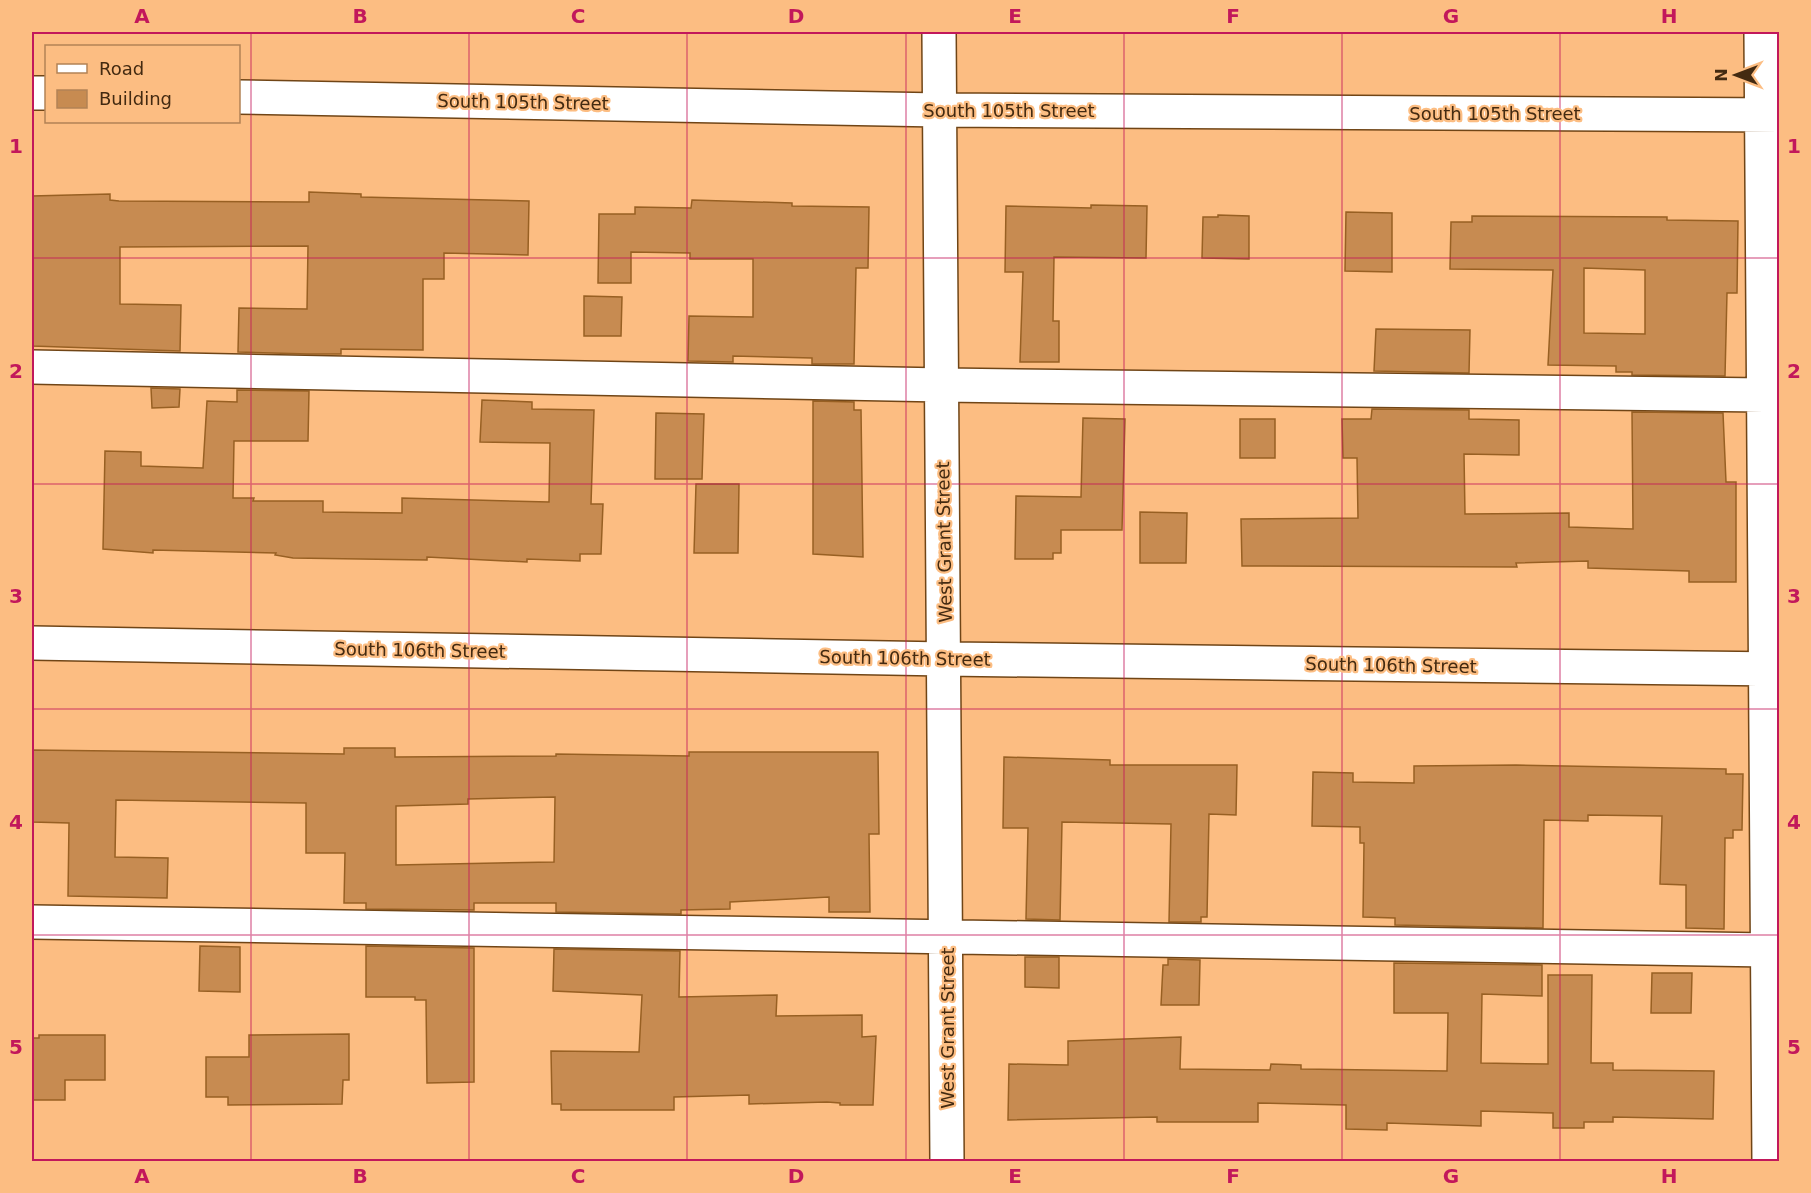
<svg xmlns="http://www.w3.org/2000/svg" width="1811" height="1193" font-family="'DejaVu Sans',sans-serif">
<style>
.building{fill:#c78b51;stroke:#986023;stroke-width:1.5;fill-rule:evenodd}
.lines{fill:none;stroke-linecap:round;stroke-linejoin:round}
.minor-casing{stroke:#704516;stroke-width:36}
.minor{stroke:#fff;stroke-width:33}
.grid{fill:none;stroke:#c2185b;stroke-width:1.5;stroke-opacity:0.55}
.labels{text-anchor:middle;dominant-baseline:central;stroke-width:4.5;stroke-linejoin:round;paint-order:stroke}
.street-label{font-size:18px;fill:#432a11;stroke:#fcbd82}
.neatline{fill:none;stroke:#c2185b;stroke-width:2}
.grid-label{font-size:20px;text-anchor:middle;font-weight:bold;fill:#c2185b}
</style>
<rect width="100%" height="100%" fill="#fcbd82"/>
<path class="building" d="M 309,192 L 361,194 L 361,197 L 529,201 L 528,255 L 444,253 L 444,279 L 423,279 L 423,350 L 341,349 L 341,354 L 309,354 L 238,352 L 239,308 L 307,309 L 308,246 L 120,247 L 120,304 L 181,305 L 180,351 L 32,346 L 32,196 L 110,194 L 110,200 L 119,201 L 309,202 Z
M 692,200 L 792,203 L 792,206 L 869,207 L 868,268 L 856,268 L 854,364 L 812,364 L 812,358 L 733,356 L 733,362 L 688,361 L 689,316 L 753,317 L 753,259 L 690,259 L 690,253 L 631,252 L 631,283 L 598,283 L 599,214 L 635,214 L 635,207 L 691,208 Z
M 1091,205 L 1147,206 L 1146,258 L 1054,257 L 1053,321 L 1059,321 L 1059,362 L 1020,362 L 1023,272 L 1005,272 L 1006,206 L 1091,208 Z
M 1346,212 L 1392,213 L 1392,272 L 1345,271 Z
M 1218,215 L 1249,216 L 1249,259 L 1202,258 L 1203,217 L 1218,217 Z
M 1472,216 L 1667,217 L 1667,220 L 1738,221 L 1737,293 L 1727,293 L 1725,376 L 1632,375 L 1632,372 L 1616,372 L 1616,366 L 1548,365 L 1553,270 L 1450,269 L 1451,222 L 1472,222 ZM 1584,268 L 1645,270 L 1645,334 L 1584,333 Z
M 584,296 L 622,297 L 621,336 L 584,336 Z
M 1376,329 L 1470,330 L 1469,373 L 1374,371 Z
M 151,388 L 180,389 L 179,407 L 152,408 Z
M 237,390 L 309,391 L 308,441 L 234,441 L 233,498 L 254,498 L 253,501 L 323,501 L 323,512 L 402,513 L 402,498 L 549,502 L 550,443 L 480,442 L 482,400 L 532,402 L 532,409 L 594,410 L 591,504 L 603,504 L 601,554 L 580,554 L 580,561 L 527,559 L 527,562 L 427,557 L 427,560 L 293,558 L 275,555 L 276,553 L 153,550 L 153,553 L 103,549 L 105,451 L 141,452 L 141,466 L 203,468 L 207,401 L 237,402 Z
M 813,401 L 854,402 L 854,410 L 861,410 L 863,557 L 813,554 Z
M 1372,409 L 1469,410 L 1469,419 L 1519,420 L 1519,455 L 1464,454 L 1465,514 L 1569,513 L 1569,527 L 1633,529 L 1632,412 L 1723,413 L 1726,482 L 1736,482 L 1736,582 L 1689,582 L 1689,571 L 1588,568 L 1588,561 L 1516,563 L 1517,567 L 1242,566 L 1241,519 L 1358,518 L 1357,458 L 1343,458 L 1342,419 L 1371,419 Z
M 656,413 L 704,414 L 702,479 L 655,479 Z
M 1083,418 L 1125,419 L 1122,530 L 1061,530 L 1061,553 L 1053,553 L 1053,559 L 1015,559 L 1016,496 L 1081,497 Z
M 1240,419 L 1275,419 L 1275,458 L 1240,458 Z
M 696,484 L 739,484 L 738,553 L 694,553 Z
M 1140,512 L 1187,513 L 1186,563 L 1140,563 Z
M 344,748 L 395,748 L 395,757 L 556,756 L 556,754 L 689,756 L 689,752 L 878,752 L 879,834 L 869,834 L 870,912 L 829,912 L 829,897 L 730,902 L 730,909 L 681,910 L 681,914 L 556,912 L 556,903 L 474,903 L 474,910 L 366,909 L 366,903 L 344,903 L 345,853 L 306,853 L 306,803 L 116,800 L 115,857 L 168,858 L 167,898 L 68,896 L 69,823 L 32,822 L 32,750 L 344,754 ZM 555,797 L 554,862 L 396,865 L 396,806 L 468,804 L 468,799 Z
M 1004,757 L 1110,760 L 1110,765 L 1237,765 L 1236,815 L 1209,814 L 1207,917 L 1201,917 L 1201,922 L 1169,922 L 1171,824 L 1062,822 L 1060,920 L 1026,919 L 1028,828 L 1003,828 Z
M 1516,765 L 1726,769 L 1726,774 L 1743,774 L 1742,830 L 1733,830 L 1733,838 L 1725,838 L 1724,929 L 1686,928 L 1686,885 L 1660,884 L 1662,816 L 1588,815 L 1588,821 L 1544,820 L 1543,928 L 1395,925 L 1395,918 L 1363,917 L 1364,843 L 1360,843 L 1360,827 L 1312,826 L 1313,772 L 1353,773 L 1353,782 L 1414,783 L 1414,766 Z
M 200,946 L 240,947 L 240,992 L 199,991 Z
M 366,946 L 474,948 L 474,1082 L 427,1083 L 426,1000 L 415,1000 L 415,997 L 366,997 Z
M 554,949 L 680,951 L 679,997 L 777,995 L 776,1016 L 862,1015 L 862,1037 L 876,1036 L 873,1105 L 840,1105 L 840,1103 L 827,1102 L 749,1104 L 749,1095 L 674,1097 L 674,1110 L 561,1110 L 561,1104 L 552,1104 L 551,1051 L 639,1052 L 642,995 L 553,991 Z
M 1025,957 L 1059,957 L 1059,988 L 1025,987 Z
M 1168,959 L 1200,960 L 1199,1005 L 1161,1005 L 1163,965 L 1168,965 Z
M 1394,963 L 1542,965 L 1542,996 L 1482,994 L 1481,1063 L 1548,1064 L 1548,975 L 1592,975 L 1591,1063 L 1613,1063 L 1613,1070 L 1714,1071 L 1713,1119 L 1613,1117 L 1613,1122 L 1584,1122 L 1584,1128 L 1553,1128 L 1553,1113 L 1481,1111 L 1481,1126 L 1387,1123 L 1387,1130 L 1346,1129 L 1346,1105 L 1258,1103 L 1258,1122 L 1157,1122 L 1157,1117 L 1008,1120 L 1009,1064 L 1068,1065 L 1068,1041 L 1181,1037 L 1180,1069 L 1270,1070 L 1271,1064 L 1301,1065 L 1301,1069 L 1447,1071 L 1448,1013 L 1394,1013 Z
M 1652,973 L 1692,973 L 1691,1013 L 1651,1013 Z
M 349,1034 L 349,1080 L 343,1080 L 342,1104 L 228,1105 L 228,1097 L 206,1097 L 206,1057 L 249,1057 L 249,1035 Z
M 39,1035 L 105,1035 L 105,1080 L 65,1080 L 65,1100 L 32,1100 L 32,1038 L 39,1038 Z"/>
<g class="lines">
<defs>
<path id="minor" d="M 939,32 L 947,1162
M 1761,32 L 1769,1162
M 32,93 L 46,93
M 238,97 L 940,110 L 1780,115
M 32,367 L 943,385 L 1764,395
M 32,643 L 945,659 L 1780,669
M 32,922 L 1768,950"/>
</defs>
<use href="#minor" class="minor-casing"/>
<use href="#minor" class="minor"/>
</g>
<path class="grid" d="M 251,32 L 251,1162M 469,32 L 469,1162M 687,32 L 687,1162M 906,32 L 906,1162M 1124,32 L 1124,1162M 1342,32 L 1342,1162M 1560,32 L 1560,1162M 32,258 L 1780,258M 32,484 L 1780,484M 32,709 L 1780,709M 32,935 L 1780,935"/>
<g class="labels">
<g class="street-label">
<text transform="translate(523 102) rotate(1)">South 105th Street</text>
<text x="1009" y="110">South 105th Street</text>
<text x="1495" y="113">South 105th Street</text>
<text transform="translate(944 542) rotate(-91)">West Grant Street</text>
<text transform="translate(420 650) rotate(1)">South 106th Street</text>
<text transform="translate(905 658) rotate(1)">South 106th Street</text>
<text transform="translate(1391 665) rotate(1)">South 106th Street</text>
<text transform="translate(947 1028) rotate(-90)">West Grant Street</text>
</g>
</g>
<rect width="1811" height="1193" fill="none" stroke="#fcbd82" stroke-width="66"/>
<rect x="45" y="45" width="195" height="78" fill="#fcbd82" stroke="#b28255" stroke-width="1.5"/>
<rect x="57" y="64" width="30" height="9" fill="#ffffff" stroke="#b28255" stroke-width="1.5"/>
<text x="99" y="75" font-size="18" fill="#432a11">Road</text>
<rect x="57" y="90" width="30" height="18" fill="#c78b51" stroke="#b28255" stroke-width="1.5"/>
<text x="99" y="105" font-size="18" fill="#432a11">Building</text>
<g transform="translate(1736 75) rotate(270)" stroke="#fcbd82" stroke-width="4.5" paint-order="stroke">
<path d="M0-4.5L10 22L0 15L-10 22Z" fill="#432a11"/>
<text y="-9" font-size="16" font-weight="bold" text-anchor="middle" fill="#432a11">N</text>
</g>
<rect x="33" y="33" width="1745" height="1127" class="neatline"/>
<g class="grid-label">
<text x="142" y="23">A</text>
<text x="360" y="23">B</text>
<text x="578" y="23">C</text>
<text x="796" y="23">D</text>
<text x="1015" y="23">E</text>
<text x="1233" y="23">F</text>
<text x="1451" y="23">G</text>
<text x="1669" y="23">H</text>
<text x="16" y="153">1</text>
<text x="1794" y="153">1</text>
<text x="16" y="378">2</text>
<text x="1794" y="378">2</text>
<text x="16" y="603">3</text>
<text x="1794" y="603">3</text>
<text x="16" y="829">4</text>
<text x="1794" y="829">4</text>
<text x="16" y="1054">5</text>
<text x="1794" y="1054">5</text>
<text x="142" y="1183">A</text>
<text x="360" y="1183">B</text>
<text x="578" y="1183">C</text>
<text x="796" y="1183">D</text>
<text x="1015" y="1183">E</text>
<text x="1233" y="1183">F</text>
<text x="1451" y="1183">G</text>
<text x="1669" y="1183">H</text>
</g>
</svg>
